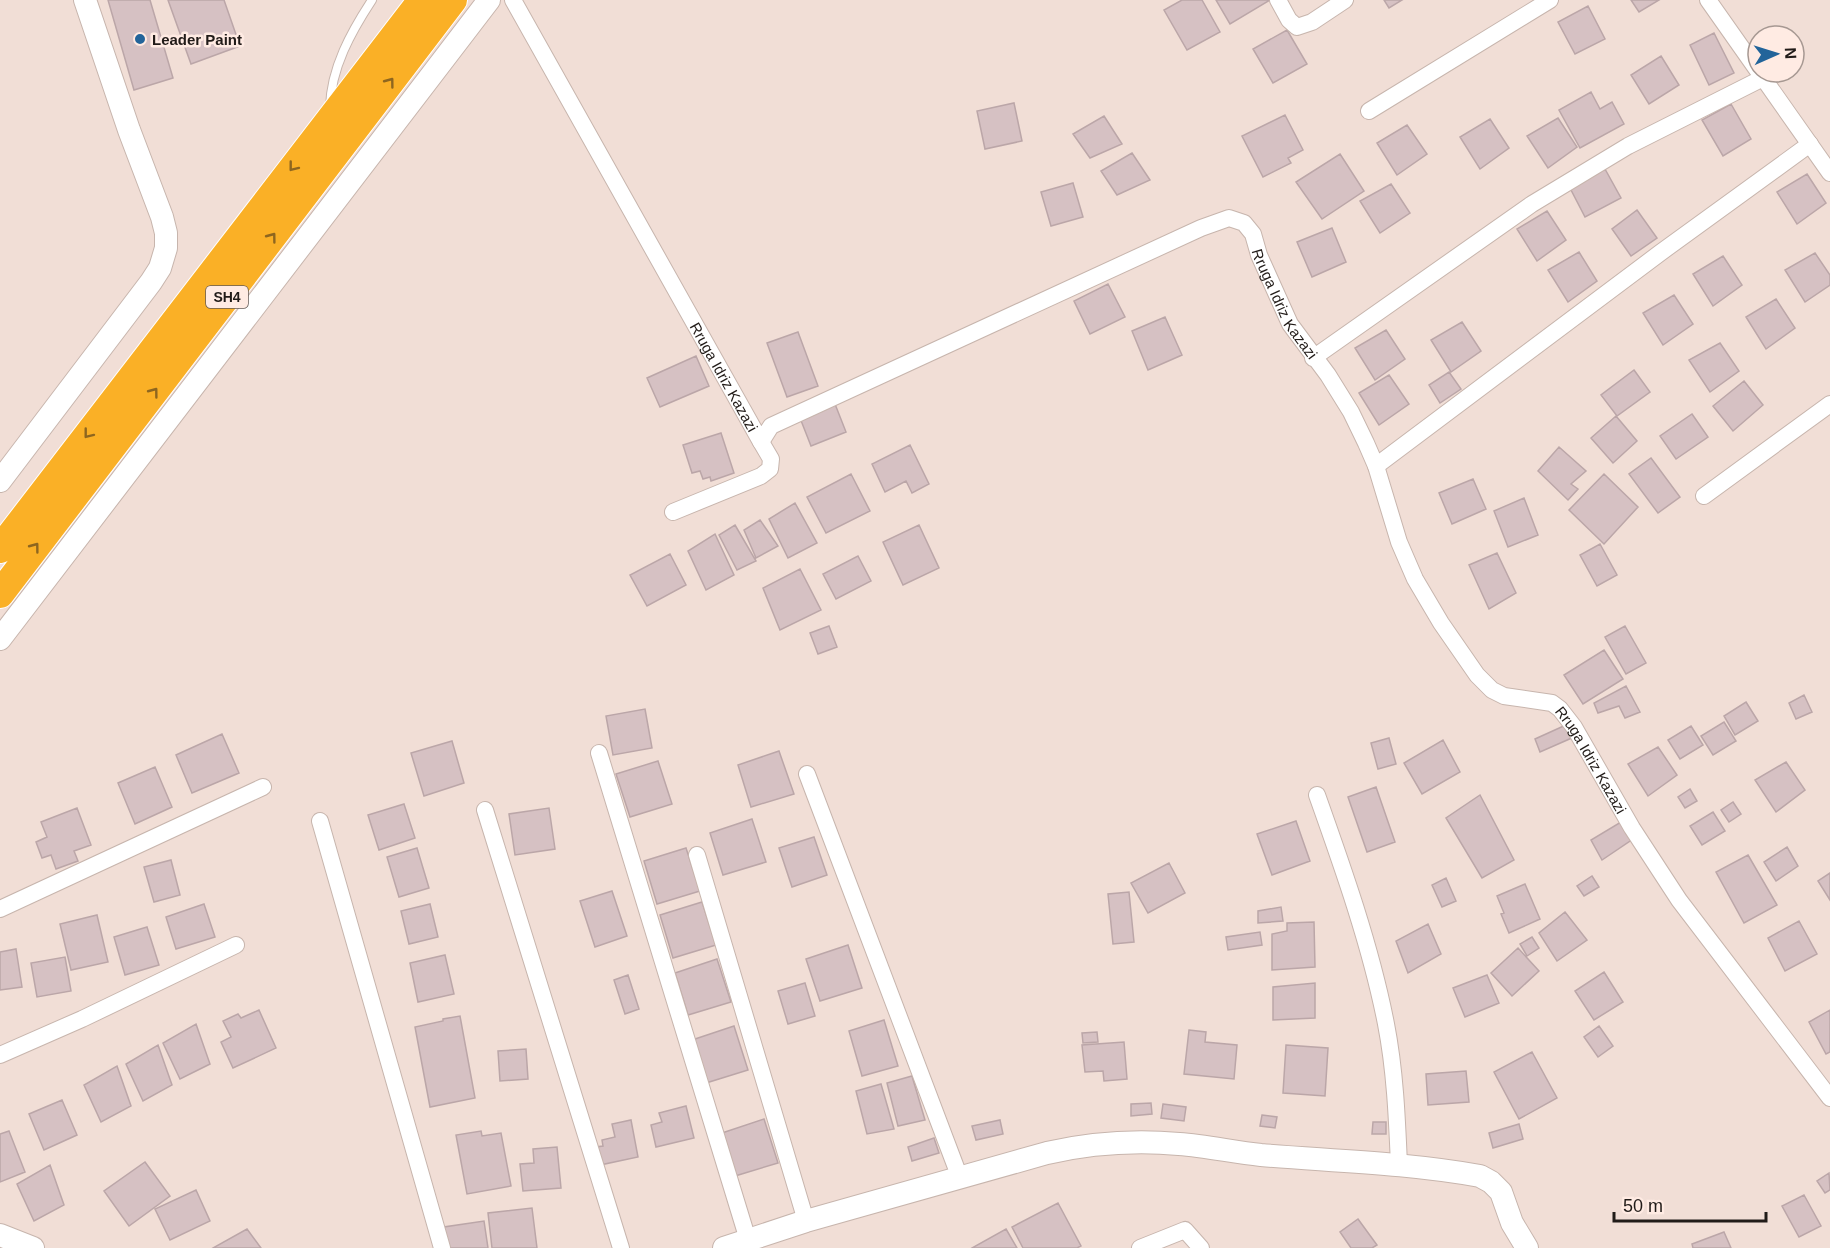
<svg xmlns="http://www.w3.org/2000/svg" width="1830" height="1248" font-family="Arial,sans-serif">
<style>
.building{fill:#d6c1c3;stroke:#bba6a8;stroke-width:1.5}
.lines{fill:none;stroke-linecap:round;stroke-linejoin:round}
.lane-casing{stroke:#c7b5ad;stroke-width:10}
.street-casing{stroke:#c7b5ad;stroke-width:18}
.secondary-casing{stroke:#c7b5ad;stroke-width:24}
.highway-casing{stroke:#fff;stroke-width:30}
.lane{stroke:#fff;stroke-width:8}
.street{stroke:#fff;stroke-width:16}
.secondary{stroke:#fff;stroke-width:22}
.highway{stroke:#fab026;stroke-width:28}
.oneway{stroke:#8e661f}
.poi-dot{fill:#22649a;stroke:#ffebe3;stroke-width:2}
.labels{text-anchor:middle;dominant-baseline:central;stroke-width:5;stroke-linejoin:round;paint-order:stroke}
.shield{fill:#ffebe3;stroke:#645955;stroke-width:1.5}
.shield-label{font-size:14px;font-weight:bold;fill:#211b18}
.poi-label{font-size:15px;font-weight:bold;fill:#211b18;stroke:#ffebe3;text-anchor:start}
.street-label{font-size:15px;fill:#211b18;stroke:#ffebe3}
</style>
<rect width="100%" height="100%" fill="#f1ded6"/>
<path class="building" d="M 108,0 L 150,0 L 173,78 L 134,90 Z
M 168,0 L 224,0 L 240,46 L 191,64 Z
M 1182,0 L 1202,0 L 1220,32 L 1187,50 L 1164,10 Z
M 1216,0 L 1270,0 L 1230,24 Z
M 1384,0 L 1402,0 L 1389,8 Z
M 1631,0 L 1659,0 L 1639,12 Z
M 1588,6 L 1605,39 L 1575,54 L 1558,22 Z
M 1287,30 L 1307,64 L 1273,83 L 1253,49 Z
M 1714,33 L 1734,73 L 1709,85 L 1690,45 Z
M 1661,56 L 1679,85 L 1649,104 L 1631,75 Z
M 1591,92 L 1600,109 L 1612,102 L 1624,124 L 1580,148 L 1559,110 Z
M 1014,103 L 1022,141 L 985,149 L 977,111 Z
M 1731,104 L 1751,139 L 1723,156 L 1702,120 Z
M 1285,115 L 1303,150 L 1288,158 L 1291,163 L 1263,177 L 1242,136 Z
M 1104,116 L 1122,144 L 1090,158 L 1073,134 Z
M 1558,118 L 1577,147 L 1548,168 L 1527,136 Z
M 1490,119 L 1509,148 L 1480,169 L 1460,137 Z
M 1407,125 L 1427,154 L 1397,175 L 1377,143 Z
M 1132,153 L 1150,180 L 1117,195 L 1101,171 Z
M 1340,154 L 1364,191 L 1322,219 L 1296,182 Z
M 1605,169 L 1621,198 L 1585,217 L 1570,188 Z
M 1807,174 L 1826,203 L 1797,224 L 1777,192 Z
M 1073,183 L 1083,217 L 1051,226 L 1041,192 Z
M 1391,184 L 1410,213 L 1380,233 L 1360,201 Z
M 1637,210 L 1657,238 L 1631,256 L 1612,229 Z
M 1547,211 L 1566,240 L 1537,261 L 1517,229 Z
M 1332,228 L 1346,262 L 1312,277 L 1297,242 Z
M 1579,252 L 1597,281 L 1568,302 L 1548,270 Z
M 1815,253 L 1830,275 L 1830,285 L 1805,302 L 1785,270 Z
M 1723,256 L 1742,285 L 1713,306 L 1693,274 Z
M 1108,284 L 1125,317 L 1090,334 L 1074,301 Z
M 1674,295 L 1693,324 L 1663,345 L 1643,313 Z
M 1776,299 L 1795,328 L 1766,349 L 1746,317 Z
M 1165,317 L 1182,355 L 1148,370 L 1132,331 Z
M 1462,322 L 1481,351 L 1451,372 L 1431,340 Z
M 1386,330 L 1405,359 L 1375,380 L 1355,348 Z
M 798,332 L 818,386 L 787,397 L 767,343 Z
M 1720,343 L 1739,371 L 1710,392 L 1689,360 Z
M 696,356 L 709,386 L 660,407 L 647,378 Z
M 1634,370 L 1650,392 L 1617,416 L 1601,395 Z
M 1449,372 L 1461,389 L 1440,403 L 1429,385 Z
M 1389,375 L 1409,404 L 1379,425 L 1359,393 Z
M 1744,381 L 1763,405 L 1733,431 L 1713,406 Z
M 835,404 L 846,432 L 811,446 L 800,418 Z
M 1692,414 L 1708,437 L 1676,459 L 1660,436 Z
M 1616,416 L 1637,441 L 1613,463 L 1591,438 Z
M 721,433 L 734,473 L 711,481 L 710,477 L 703,479 L 700,471 L 692,473 L 683,445 Z
M 910,445 L 929,484 L 912,493 L 906,481 L 885,492 L 872,464 Z
M 1559,447 L 1586,471 L 1571,484 L 1578,489 L 1568,500 L 1538,471 Z
M 1651,458 L 1680,497 L 1658,513 L 1629,474 Z
M 851,474 L 870,511 L 826,533 L 807,497 Z
M 1604,474 L 1638,507 L 1604,544 L 1569,510 Z
M 1473,479 L 1486,509 L 1452,524 L 1439,493 Z
M 1524,498 L 1538,535 L 1508,547 L 1494,511 Z
M 795,503 L 817,543 L 788,558 L 769,519 Z
M 760,520 L 778,546 L 756,558 L 744,530 Z
M 735,525 L 756,561 L 737,570 L 719,535 Z
M 919,525 L 939,568 L 903,585 L 883,542 Z
M 715,534 L 734,575 L 706,590 L 688,551 Z
M 1600,544 L 1617,575 L 1597,586 L 1580,555 Z
M 1497,553 L 1516,593 L 1489,609 L 1469,565 Z
M 670,554 L 686,585 L 647,606 L 630,575 Z
M 858,556 L 871,581 L 836,599 L 823,574 Z
M 800,569 L 821,610 L 780,630 L 763,588 Z
M 829,626 L 837,647 L 818,654 L 810,633 Z
M 1625,626 L 1646,663 L 1626,674 L 1605,637 Z
M 1604,650 L 1623,679 L 1583,704 L 1564,675 Z
M 1626,686 L 1640,712 L 1625,718 L 1619,706 L 1598,713 L 1594,703 Z
M 1804,695 L 1812,712 L 1796,719 L 1789,703 Z
M 1746,702 L 1758,721 L 1735,735 L 1724,716 Z
M 645,709 L 652,748 L 613,755 L 606,716 Z
M 1724,722 L 1736,741 L 1713,755 L 1701,736 Z
M 1568,724 L 1574,737 L 1540,752 L 1535,739 Z
M 1691,726 L 1703,745 L 1680,759 L 1668,740 Z
M 222,734 L 239,773 L 192,793 L 176,755 Z
M 1389,738 L 1396,764 L 1378,769 L 1371,743 Z
M 1443,740 L 1460,772 L 1422,794 L 1404,763 Z
M 452,741 L 464,783 L 424,796 L 411,753 Z
M 1658,747 L 1677,775 L 1648,796 L 1628,764 Z
M 779,751 L 794,794 L 751,807 L 738,765 Z
M 658,761 L 672,804 L 630,817 L 616,774 Z
M 1786,762 L 1805,790 L 1776,812 L 1755,780 Z
M 155,767 L 172,807 L 135,824 L 118,783 Z
M 1376,787 L 1395,842 L 1367,852 L 1348,797 Z
M 1690,789 L 1697,801 L 1685,808 L 1678,797 Z
M 1480,795 L 1514,860 L 1482,878 L 1446,818 Z
M 1733,802 L 1741,814 L 1729,822 L 1721,810 Z
M 404,804 L 415,838 L 379,850 L 368,815 Z
M 77,808 L 91,845 L 74,851 L 78,861 L 56,869 L 51,855 L 42,858 L 36,842 L 47,837 L 41,822 Z
M 549,808 L 555,849 L 515,855 L 509,814 Z
M 1713,812 L 1725,831 L 1702,845 L 1690,826 Z
M 752,819 L 766,862 L 723,875 L 710,833 Z
M 1296,821 L 1310,861 L 1272,875 L 1257,834 Z
M 1621,822 L 1633,839 L 1602,860 L 1591,840 Z
M 814,837 L 827,875 L 792,887 L 779,848 Z
M 1787,847 L 1798,866 L 1776,881 L 1764,862 Z
M 417,848 L 429,888 L 399,897 L 387,857 Z
M 686,848 L 700,891 L 657,904 L 644,861 Z
M 1748,855 L 1777,905 L 1744,923 L 1716,872 Z
M 171,860 L 180,895 L 154,902 L 144,867 Z
M 1169,863 L 1185,893 L 1148,913 L 1131,883 Z
M 1830,873 L 1830,900 L 1818,881 Z
M 1592,876 L 1599,887 L 1584,896 L 1577,886 Z
M 1446,878 L 1456,901 L 1442,907 L 1432,885 Z
M 1525,884 L 1540,919 L 1509,933 L 1501,914 L 1504,913 L 1497,896 Z
M 612,891 L 627,936 L 595,947 L 580,901 Z
M 1129,892 L 1134,942 L 1113,944 L 1108,894 Z
M 702,902 L 716,945 L 673,958 L 660,915 Z
M 204,904 L 215,937 L 176,949 L 166,917 Z
M 430,904 L 438,937 L 409,944 L 401,911 Z
M 1281,907 L 1283,921 L 1258,923 L 1258,911 Z
M 1565,912 L 1587,940 L 1557,961 L 1539,933 Z
M 97,915 L 108,962 L 71,970 L 60,924 Z
M 1799,921 L 1817,954 L 1785,971 L 1768,938 Z
M 1314,922 L 1315,967 L 1272,970 L 1272,934 L 1287,931 L 1287,923 Z
M 1428,924 L 1441,954 L 1408,973 L 1396,941 Z
M 147,927 L 159,965 L 125,975 L 114,937 Z
M 1260,932 L 1262,945 L 1228,950 L 1226,937 Z
M 1532,937 L 1539,948 L 1527,956 L 1520,944 Z
M 848,945 L 862,988 L 820,1001 L 806,959 Z
M 1518,948 L 1539,971 L 1512,996 L 1491,973 Z
M 16,949 L 22,987 L 0,990 L 0,952 Z
M 445,955 L 454,994 L 418,1002 L 410,963 Z
M 65,957 L 71,991 L 37,997 L 31,963 Z
M 717,959 L 731,1002 L 688,1015 L 675,973 Z
M 1604,972 L 1623,1002 L 1594,1020 L 1575,991 Z
M 628,975 L 639,1009 L 625,1014 L 614,980 Z
M 1487,975 L 1499,1003 L 1465,1017 L 1453,988 Z
M 805,983 L 815,1016 L 788,1024 L 778,991 Z
M 1315,983 L 1315,1018 L 1273,1020 L 1273,987 Z
M 259,1010 L 276,1048 L 233,1068 L 221,1042 L 231,1037 L 223,1021 L 238,1014 L 241,1018 Z
M 1830,1010 L 1830,1052 L 1826,1054 L 1809,1022 Z
M 460,1016 L 475,1098 L 430,1107 L 415,1027 L 443,1021 L 443,1019 Z
M 884,1020 L 898,1066 L 862,1076 L 849,1031 Z
M 196,1024 L 210,1064 L 180,1079 L 163,1043 Z
M 734,1026 L 748,1070 L 706,1083 L 692,1040 Z
M 1599,1026 L 1613,1046 L 1598,1057 L 1584,1037 Z
M 1189,1030 L 1206,1032 L 1205,1042 L 1237,1045 L 1234,1079 L 1184,1074 Z
M 1097,1032 L 1098,1042 L 1083,1043 L 1082,1033 Z
M 1124,1042 L 1127,1079 L 1104,1081 L 1103,1071 L 1085,1072 L 1082,1045 Z
M 158,1045 L 172,1085 L 143,1101 L 126,1064 Z
M 1286,1045 L 1328,1048 L 1325,1096 L 1283,1093 Z
M 526,1049 L 528,1079 L 500,1081 L 498,1051 Z
M 1532,1052 L 1557,1098 L 1519,1119 L 1494,1072 Z
M 117,1066 L 131,1106 L 101,1122 L 84,1085 Z
M 1466,1071 L 1469,1102 L 1428,1105 L 1426,1074 Z
M 912,1076 L 925,1120 L 898,1126 L 887,1083 Z
M 881,1084 L 894,1129 L 867,1134 L 856,1091 Z
M 62,1100 L 77,1135 L 44,1150 L 29,1114 Z
M 1151,1103 L 1152,1114 L 1131,1116 L 1131,1104 Z
M 1163,1104 L 1186,1107 L 1184,1121 L 1161,1118 Z
M 686,1106 L 694,1138 L 656,1147 L 651,1125 L 662,1122 L 659,1113 Z
M 1262,1115 L 1277,1117 L 1275,1128 L 1260,1126 Z
M 764,1119 L 778,1163 L 735,1176 L 722,1133 Z
M 631,1120 L 638,1157 L 600,1165 L 596,1147 L 603,1146 L 602,1140 L 615,1137 L 612,1124 Z
M 1000,1120 L 1003,1134 L 976,1140 L 972,1126 Z
M 1373,1122 L 1386,1122 L 1386,1134 L 1372,1134 Z
M 1519,1124 L 1523,1139 L 1493,1148 L 1489,1133 Z
M 9,1131 L 25,1172 L 0,1182 L 0,1134 Z
M 481,1131 L 482,1136 L 501,1133 L 511,1186 L 467,1194 L 456,1135 Z
M 934,1138 L 939,1153 L 912,1161 L 908,1147 Z
M 557,1147 L 561,1188 L 523,1191 L 520,1164 L 534,1163 L 533,1149 Z
M 145,1162 L 170,1196 L 129,1226 L 104,1191 Z
M 50,1165 L 64,1205 L 34,1221 L 17,1184 Z
M 1829,1173 L 1830,1190 L 1825,1193 L 1817,1181 Z
M 196,1190 L 210,1221 L 170,1240 L 155,1209 Z
M 1804,1195 L 1821,1226 L 1799,1237 L 1782,1206 Z
M 1058,1203 L 1081,1246 L 1077,1248 L 1023,1248 L 1012,1227 Z
M 532,1208 L 537,1248 L 492,1248 L 488,1213 Z
M 1358,1219 L 1377,1245 L 1372,1248 L 1351,1248 L 1340,1232 Z
M 484,1221 L 488,1248 L 448,1248 L 444,1227 Z
M 247,1229 L 261,1248 L 213,1248 Z
M 1006,1229 L 1017,1248 L 972,1248 Z
M 1724,1232 L 1731,1248 L 1693,1248 L 1692,1244 Z"/>
<g class="lines">
<defs>
<path id="lane" d="M 330,107 C 331,68 351,32 372,0"/>
<g id="street">
<path id="s1" d="M 513,0 L 761,442 L 771,426 L 1201,228 L 1229,218 L 1244,223 L 1253,234 L 1259,255 L 1290,324 L 1328,375 L 1351,412 L 1366,443 L 1376,466 L 1399,542 L 1415,579 L 1441,623 L 1477,675 L 1492,690 L 1504,696 L 1552,703 L 1560,709 L 1574,727 L 1632,828 L 1679,900 L 1830,1098"/>
<path d="M 1278,0 L 1289,20 L 1297,27 L 1312,22 L 1345,0"/>
<path d="M 1708,0 L 1758,71"/>
<path d="M 1759,72 L 1830,173"/>
<path d="M 1369,111 L 1550,0"/>
<path d="M 1313,358 L 1532,204 L 1628,146 L 1763,78"/>
<path d="M 1376,466 L 1660,253 L 1810,144"/>
<path d="M 1704,496 L 1830,404"/>
<path d="M 673,512 L 761,476 L 770,469 L 771,459 L 761,442"/>
<path d="M 599,753 L 748,1240"/>
<path d="M 807,774 L 960,1178"/>
<path d="M 1317,795 C 1343,868 1371,947 1386,1024 C 1395,1070 1397,1118 1399,1165"/>
<path d="M 485,810 L 621,1248"/>
<path d="M 320,821 L 442,1248"/>
<path d="M 697,855 L 806,1221"/>
<path d="M 0,909 L 263,787"/>
<path d="M 0,1055 L 82,1019 L 236,945"/>
<path d="M 1140,1248 L 1185,1230 L 1201,1248"/>
</g>
<path id="secondary" d="M 0,481 L 151,282 L 160,268 L 166,248 L 166,233 L 162,217 L 129,130 L 85,0
M 0,639 L 489,0
M 0,1235 L 33,1248
M 724,1248 L 806,1221 L 1047,1153 C 1091,1143 1134,1140 1179,1144 C 1206,1146 1233,1152 1261,1155 C 1334,1161 1408,1163 1480,1176 L 1491,1182 L 1501,1192 L 1512,1223 L 1527,1248"/>
<path id="highway" d="M 0,549 L 422,0
M 0,594 L 453,0"/>
</defs>
<use href="#lane" class="lane-casing"/>
<use href="#street" class="street-casing"/>
<use href="#secondary" class="secondary-casing"/>
<use href="#highway" class="highway-casing"/>
<use href="#lane" class="lane"/>
<use href="#street" class="street"/>
<use href="#secondary" class="secondary"/>
<use href="#highway" class="highway"/>
</g>
<defs><path id="oneway-chevron" d="M-2-3.5L2.5 0L-2 3.5" fill="none" stroke-width="1.6" stroke-linecap="round" stroke-linejoin="round" transform="scale(1.5)"/></defs>
<g class="oneway">
<use href="#oneway-chevron" transform="translate(390 82) rotate(-53)"/>
<use href="#oneway-chevron" transform="translate(293 167) rotate(128)"/>
<use href="#oneway-chevron" transform="translate(272 237) rotate(-53)"/>
<use href="#oneway-chevron" transform="translate(154 392) rotate(-53)"/>
<use href="#oneway-chevron" transform="translate(88 434) rotate(128)"/>
<use href="#oneway-chevron" transform="translate(35 547) rotate(-53)"/>
</g>
<circle class="poi-dot" cx="140" cy="39" r="6"/>
<g class="labels">
<rect class="shield" x="206" y="286" width="42" height="22" rx="4.5"/>
<g class="shield-label">
<text x="227" y="297">SH4</text>
</g>
<g class="poi-label">
<text x="152" y="39">Leader Paint</text>
</g>
<g class="street-label">
<text stroke="none"><textPath href="#s1" startOffset="1136">Rruga Idriz Kazazi</textPath></text>
<text stroke="none"><textPath href="#s1" startOffset="432">Rruga Idriz Kazazi</textPath></text>
<text stroke="none"><textPath href="#s1" startOffset="1710">Rruga Idriz Kazazi</textPath></text>
</g>
</g>
<g transform="translate(1776 54) rotate(87)"><circle r="28" fill="#ffebe3" stroke="#a69892" stroke-width="1.5"/>
<path d="M0-4.5L10 22L0 15L-10 22Z" fill="#22649a"/>
<text y="-9" font-size="16" font-weight="bold" text-anchor="middle" fill="#211b18">N</text>
</g>
<path d="M1614 1212v9h152v-9" fill="none" stroke="#211b18" stroke-width="3"/>
<text x="1623" y="1212" font-size="18" fill="#211b18" stroke="#ffebe3" stroke-width="4.5" paint-order="stroke">50 m</text>
</svg>
